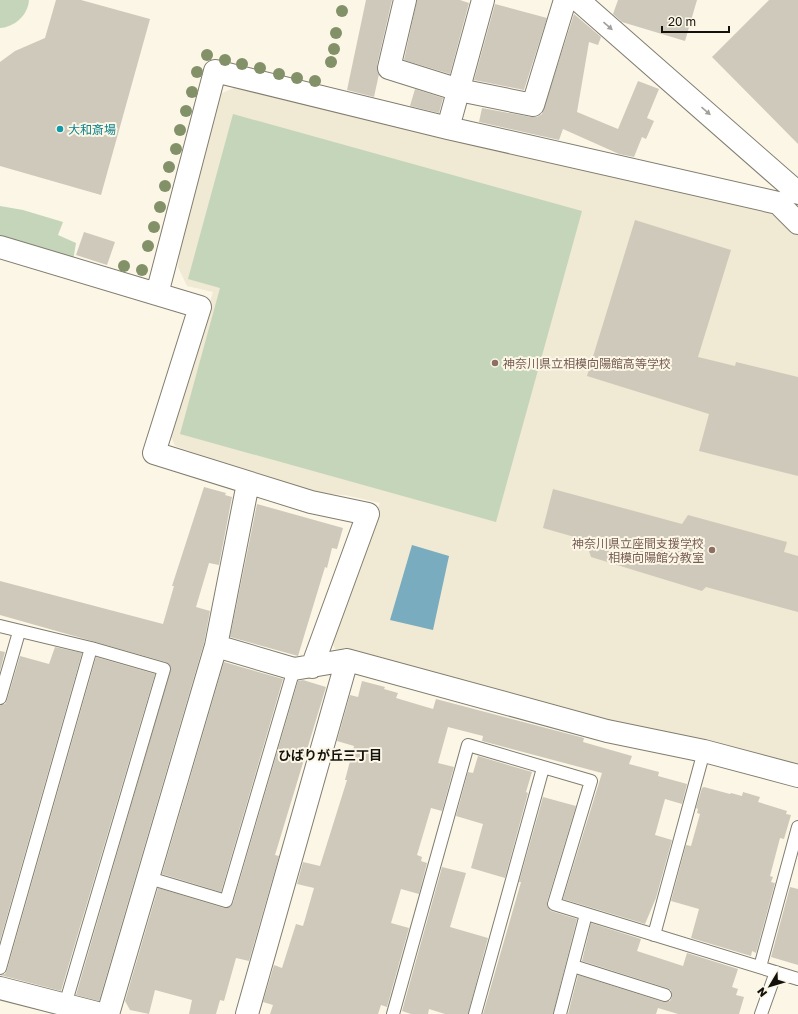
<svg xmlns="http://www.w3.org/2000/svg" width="798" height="1014" font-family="'Golos Text','Noto Sans JP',sans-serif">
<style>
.built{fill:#f0e9d3}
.green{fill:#c4d5ba}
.water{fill:#79acbe}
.building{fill:#cec9ba}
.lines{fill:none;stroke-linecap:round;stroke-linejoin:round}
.service-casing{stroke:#817d6f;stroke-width:14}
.minor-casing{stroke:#817d6f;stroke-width:24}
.service{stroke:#fff;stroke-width:12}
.minor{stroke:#fff;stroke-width:22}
.tree{fill:#839169}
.oneway{fill:#a1a09e}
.culture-dot{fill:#0f9aa8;stroke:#fbf6e6;stroke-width:1.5}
.education-dot{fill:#8d6e63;stroke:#fbf6e6;stroke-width:1.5}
.labels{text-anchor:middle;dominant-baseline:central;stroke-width:4;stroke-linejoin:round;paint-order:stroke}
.culture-label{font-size:12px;fill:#0d838f;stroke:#fbf6e6;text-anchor:start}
.education-label{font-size:12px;fill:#785e54;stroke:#fbf6e6;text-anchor:start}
.neighbourhood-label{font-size:13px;font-weight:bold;fill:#13110c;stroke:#fbf6e6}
</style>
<rect width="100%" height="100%" fill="#fbf6e6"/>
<path class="built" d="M 234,88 L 776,213 L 798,235 L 798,771 L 335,649 L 330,636 L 380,503 L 345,495 L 317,493 L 253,474 L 175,446 L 170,434 L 213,292 L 187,286 L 178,267 L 183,229 L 220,94 Z"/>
<path class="green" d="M 0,0 L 29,0 C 28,15 15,27 0,28 Z
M 233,114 L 582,211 L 496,522 L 180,434 L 220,288 L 188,279 Z
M 0,206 L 23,210 L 63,222 L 58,235 L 76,243 L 73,261 L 0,241 Z"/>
<path class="water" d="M 412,545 L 449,556 L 433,630 L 390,620 Z"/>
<path class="building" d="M 56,0 L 81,0 L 150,19 L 101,195 L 0,166 L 0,62 L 15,51 L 45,38 Z
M 366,0 L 392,0 L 377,65 L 379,74 L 374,97 L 347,90 Z
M 417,0 L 460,0 L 469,3 L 450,74 L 404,60 Z
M 618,0 L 697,0 L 685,41 L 622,22 L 613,14 Z
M 769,0 L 798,0 L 798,144 L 712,57 Z
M 495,4 L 547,18 L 524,90 L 474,80 Z
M 574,14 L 601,37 L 598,45 L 589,42 L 577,112 L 618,129 L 638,81 L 659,89 L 647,118 L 654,121 L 646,139 L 642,137 L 634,157 L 619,154 L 563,129 L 559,140 L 479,122 L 482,108 L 531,117 L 537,117 L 542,114 Z
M 415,89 L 443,98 L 439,113 L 410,106 Z
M 635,220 L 731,250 L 698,357 L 735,366 L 736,362 L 798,377 L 798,476 L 699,451 L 709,414 L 587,376 Z
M 84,232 L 115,242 L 107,265 L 76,255 Z
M 204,487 L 226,493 L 225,495 L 232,497 L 219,565 L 209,563 L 196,607 L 210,611 L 204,643 L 99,1001 L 76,995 L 171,668 L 166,662 L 0,615 L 0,581 L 163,624 L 174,586 L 172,586 Z
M 553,489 L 682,524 L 688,515 L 787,542 L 784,552 L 798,556 L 798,612 L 706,587 L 702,591 L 591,557 L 585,540 L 543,528 Z
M 257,504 L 343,528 L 337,549 L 332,548 L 327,568 L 325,567 L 298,656 L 230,637 Z
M 55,647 L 82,653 L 0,941 L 0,705 L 5,704 L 7,700 L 20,656 L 49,664 Z
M 0,651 L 5,652 L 0,671 Z
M 96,657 L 155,674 L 61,991 L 0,975 L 5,974 L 7,970 Z
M 224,662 L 283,679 L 221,892 L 162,874 Z
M 303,680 L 326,687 L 275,855 L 279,856 L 249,961 L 236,958 L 224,1001 L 220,1000 L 216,1014 L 189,1014 L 192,1000 L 155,990 L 149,1014 L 130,1010 L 125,1001 L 158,888 L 224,908 L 228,908 L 233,903 L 298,681 Z
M 362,681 L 385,687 L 384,689 L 398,693 L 396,698 L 433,709 L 436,699 L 584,738 L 583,742 L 632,756 L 629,764 L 659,772 L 658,776 L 687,784 L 682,804 L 665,799 L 655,835 L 672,840 L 656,898 L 645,924 L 563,899 L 602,773 L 482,741 L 483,736 L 448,727 L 438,763 L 454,767 L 442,811 L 431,808 L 417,855 L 422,857 L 421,861 L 427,863 L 419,894 L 401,889 L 391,923 L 409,928 L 387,1007 L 381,1005 L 378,1014 L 270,1014 L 273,1005 L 263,1002 L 274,965 L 282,968 L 296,924 L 303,926 L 314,888 L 297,884 L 303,862 L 320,866 L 347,780 L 345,780 L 354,746 L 337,741 L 350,695 L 358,697 Z
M 478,756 L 532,772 L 526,792 L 528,793 L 505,878 L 471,868 L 483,824 L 456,816 L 468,772 L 473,773 Z
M 704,787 L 730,794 L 731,793 L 742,796 L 743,792 L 760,797 L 758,802 L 787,811 L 786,814 L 791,815 L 784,839 L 780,838 L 770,876 L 773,877 L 771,882 L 775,883 L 756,953 L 752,951 L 751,956 L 691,938 L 699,909 L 671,901 L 686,845 L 691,846 L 700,814 L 697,813 L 698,809 L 696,808 L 702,788 Z
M 543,797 L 576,806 L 547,902 L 547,906 L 551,911 L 577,919 L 553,1014 L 483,1014 L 521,882 L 519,882 Z
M 442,867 L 466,873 L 450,927 L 488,938 L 468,1014 L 445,1014 L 429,1009 L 428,1014 L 411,1014 L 402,1011 Z
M 790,887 L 798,889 L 798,965 L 771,957 Z
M 591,923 L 641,939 L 637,951 L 683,966 L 687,953 L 738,969 L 732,987 L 738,989 L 736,995 L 744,997 L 739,1014 L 678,1014 L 658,1008 L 656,1014 L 568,1014 L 578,975 L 663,1002 L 670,1001 L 672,997 L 671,990 L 667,988 L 582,961 Z"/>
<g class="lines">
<defs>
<path id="service" d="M 0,626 L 91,648 L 164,669 L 65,1005
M 0,698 L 19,632
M 149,878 L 226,901 L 294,669
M 654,935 L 704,751
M 573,966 L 665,995
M 760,967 L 798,827
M 0,968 L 91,648
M 393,1014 L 468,745 L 591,781 L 554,904 L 798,979
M 475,1014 L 543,768
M 560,1014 L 586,914
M 761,1014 L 776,972"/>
<path id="minor" d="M 405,0 L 389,68 L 459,90 L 533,105 L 565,0
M 578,0 L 798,193
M 448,128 L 483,0
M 0,247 L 200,307 L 154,453 L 311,502 L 368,514 L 312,667
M 157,294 L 215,71 L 448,128 L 778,203 L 798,223
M 216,646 L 294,669 L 347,660 L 607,731 L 704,751 L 798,776
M 0,988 L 101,1014
M 108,1014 L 216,646 L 248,483
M 247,1014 L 347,660"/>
</defs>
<use href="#service" class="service-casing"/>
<use href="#minor" class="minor-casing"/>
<use href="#service" class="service"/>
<use href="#minor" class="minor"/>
</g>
<g class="tree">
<circle cx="342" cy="11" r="6"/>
<circle cx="336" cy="33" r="6"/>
<circle cx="334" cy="49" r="6"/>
<circle cx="207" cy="55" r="6"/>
<circle cx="225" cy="60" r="6"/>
<circle cx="331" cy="62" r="6"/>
<circle cx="242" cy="64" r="6"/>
<circle cx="260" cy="68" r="6"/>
<circle cx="197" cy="72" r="6"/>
<circle cx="279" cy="74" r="6"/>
<circle cx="297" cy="78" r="6"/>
<circle cx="315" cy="81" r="6"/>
<circle cx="192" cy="92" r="6"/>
<circle cx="186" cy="111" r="6"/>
<circle cx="180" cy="130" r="6"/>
<circle cx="176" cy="149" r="6"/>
<circle cx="169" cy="167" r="6"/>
<circle cx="165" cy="186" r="6"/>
<circle cx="160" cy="207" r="6"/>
<circle cx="154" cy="227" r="6"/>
<circle cx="148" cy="246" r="6"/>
<circle cx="124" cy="266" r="6"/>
<circle cx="142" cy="270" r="6"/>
</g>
<defs><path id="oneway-solid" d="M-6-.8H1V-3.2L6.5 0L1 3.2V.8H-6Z"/></defs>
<g class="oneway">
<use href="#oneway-solid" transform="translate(608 26) rotate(41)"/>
<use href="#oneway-solid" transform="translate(706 111) rotate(41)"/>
</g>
<circle class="culture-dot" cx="60" cy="129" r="4"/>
<g class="education-dot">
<circle cx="495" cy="363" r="4"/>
<circle cx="712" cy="550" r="4"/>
</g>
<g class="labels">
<g class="culture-label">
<text x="68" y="129">大和斎場</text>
</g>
<g class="education-label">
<text x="503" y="363">神奈川県立相模向陽館高等学校</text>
<text x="704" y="543" text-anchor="end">神奈川県立座間支援学校<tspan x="704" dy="14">相模向陽館分教室</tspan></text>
</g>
<g class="neighbourhood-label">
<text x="330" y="755">ひばりが丘三丁目</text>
</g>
</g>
<g transform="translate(770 986) rotate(232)" stroke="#fbf6e6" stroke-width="3" paint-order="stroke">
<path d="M0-3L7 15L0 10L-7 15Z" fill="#13110c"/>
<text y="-6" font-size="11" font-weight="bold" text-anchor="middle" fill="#13110c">N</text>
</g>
<path d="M662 26v6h67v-6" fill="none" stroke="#13110c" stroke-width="2"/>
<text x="668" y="26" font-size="12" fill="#13110c" stroke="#fbf6e6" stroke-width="3" paint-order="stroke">20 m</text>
</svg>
